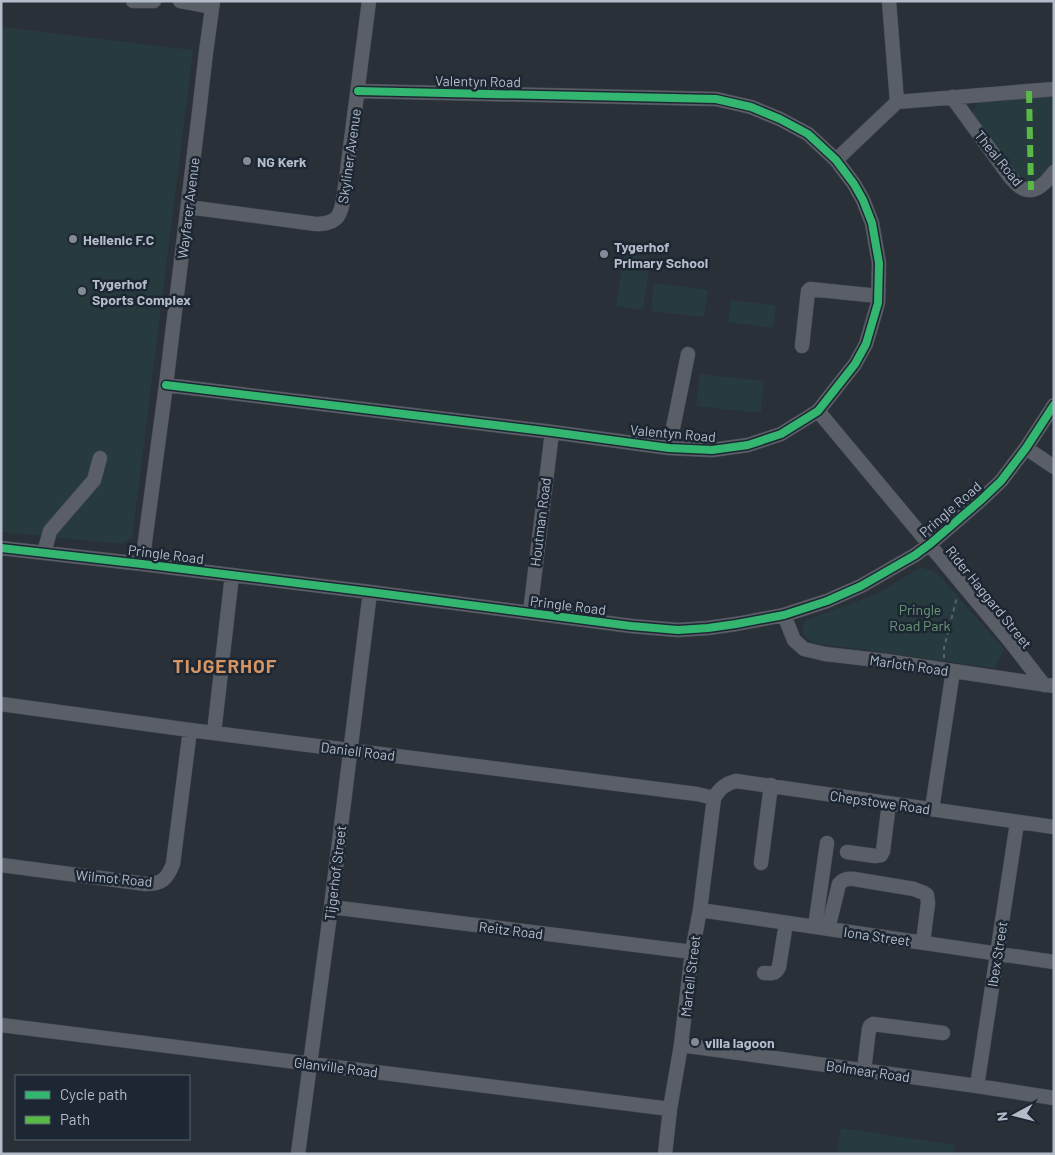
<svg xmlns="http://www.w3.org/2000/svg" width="1055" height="1155" font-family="Barlow,sans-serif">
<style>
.green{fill:#273a3e}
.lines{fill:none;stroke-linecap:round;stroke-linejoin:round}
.minor-casing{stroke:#484c53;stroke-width:15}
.path{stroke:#5d636a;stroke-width:2;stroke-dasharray:4 4;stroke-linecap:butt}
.minor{stroke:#5a5e66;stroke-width:14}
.quiet{stroke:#58b947;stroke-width:6;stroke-dasharray:12 6;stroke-linecap:butt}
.cycleway-casing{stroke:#1d2633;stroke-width:11}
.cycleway{stroke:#33b770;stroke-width:8}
.poi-dot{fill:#848b96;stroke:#1d2633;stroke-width:2}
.labels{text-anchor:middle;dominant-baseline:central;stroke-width:5;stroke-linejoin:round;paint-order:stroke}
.street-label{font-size:14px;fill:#b4bcc9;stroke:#1d2633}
.poi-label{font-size:14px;font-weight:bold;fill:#b4bcc9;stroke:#1d2633;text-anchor:start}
.park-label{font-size:14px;fill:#6b9a76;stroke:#1d2633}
.district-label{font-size:19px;font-weight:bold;letter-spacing:1px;fill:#d59563;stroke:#1d2633}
</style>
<rect width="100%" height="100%" fill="#2a3038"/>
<path class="green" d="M 1,27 L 193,50 L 132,538 L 121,544 L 1,532 Z
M 1054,96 L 1054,164 L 1039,185 L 1023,183 L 973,118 C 972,111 975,105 980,101 Z
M 624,254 L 651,258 L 643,310 L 616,306 Z
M 654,283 L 708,290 L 704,317 L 651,311 Z
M 731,300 L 776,305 L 773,328 L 728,322 Z
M 700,374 L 764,381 L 761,413 L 696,406 Z
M 921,567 L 937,573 L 1004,649 L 995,668 L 814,643 L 804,636 L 803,626 L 806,620 L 877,594 Z
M 841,1128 L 955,1145 L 953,1154 L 837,1154 Z"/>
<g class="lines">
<defs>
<path id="minor" d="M 133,1 L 154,1
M 180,1 L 212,7
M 889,1 L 897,102
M 952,97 L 1010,177 C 1013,180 1016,184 1019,186 C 1033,197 1046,183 1054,172
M 836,160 L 897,102 L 1054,89
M 188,207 L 316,224 C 339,224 341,214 344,195 L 369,1
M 802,346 L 808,291 L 810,289 L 878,296
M 166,385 L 552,432 L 669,448 L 712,450 L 748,445 L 781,434 L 818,411 L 855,364 L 866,344 L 878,303 L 879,263 L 872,223 L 863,200 L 854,184 L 836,160 L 808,134 L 780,119 L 751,107 L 716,99 L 358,91
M 818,411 L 1009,640 L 1044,685
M 669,448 L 688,354
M 1026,448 L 1054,467
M 1,548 L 142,564 L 370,592 L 631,626 L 678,630 L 708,628 L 736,624 L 784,615 L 827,601 L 861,586 L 915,555 L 930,544 L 981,500 L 1001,481 L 1026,448 L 1054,405
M 44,553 L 50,531 L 94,480 L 100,458
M 142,564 L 166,385 L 199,113 L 206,52 L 213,1
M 530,613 L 552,432
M 784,615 L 794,640 L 804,649 L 825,654 L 886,661 L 1054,686
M 1,704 L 190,730 L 697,794 L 714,798
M 214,733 L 232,575
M 932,809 L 953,671
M 847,852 L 875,856 L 881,855 L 883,851 L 889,803
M 761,863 L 771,785
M 1,865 L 146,884 C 162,884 167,879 173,864 L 190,730
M 331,907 L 692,952
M 700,910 L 1054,962
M 815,927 L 827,843
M 828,929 L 839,884 C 843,879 848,878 854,879 L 914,889 L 924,893 L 927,895 L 928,903 L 923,942
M 764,973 C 772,973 775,975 779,967 L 786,923
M 1,1025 L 670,1109
M 681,1045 L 977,1086 L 1054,1098
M 864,1070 L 869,1029 L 870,1026 L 873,1024 L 943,1033
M 977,1086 L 1017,823
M 298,1154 L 331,907 L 370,592
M 665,1154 L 670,1109 L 681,1045 L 692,952 L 700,910 L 714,798 C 720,788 725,784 736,781 L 1054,827"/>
</defs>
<use href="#minor" class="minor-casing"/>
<path class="path" d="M 944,658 L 944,648 L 957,597"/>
<use href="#minor" class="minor"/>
<path class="quiet" d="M 1029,91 L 1031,190"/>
<defs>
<path id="cycleway" d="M 166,385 L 552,432 L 669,448 L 712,450 L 748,445 L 781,434 L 818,411 L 855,364 L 866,344 L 878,303 L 879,263 L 872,223 L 863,200 L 854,184 L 836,160 L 808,134 L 780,119 L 751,107 L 716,99 L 358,91
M 1,548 L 142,564 L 370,592 L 631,626 L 678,630 L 708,628 L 736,624 L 784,615 L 827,601 L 861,586 L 915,555 L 930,544 L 981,500 L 1001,481 L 1026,448 L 1054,405"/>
</defs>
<use href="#cycleway" class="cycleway-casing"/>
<use href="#cycleway" class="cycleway"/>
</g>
<g class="poi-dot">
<circle cx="247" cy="161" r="5"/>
<circle cx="73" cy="239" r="5"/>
<circle cx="604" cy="254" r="5"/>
<circle cx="82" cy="291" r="5"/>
<circle cx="695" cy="1042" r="5"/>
</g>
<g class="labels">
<g class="street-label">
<text transform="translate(478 81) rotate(1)">Valentyn Road</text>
<text transform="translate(349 156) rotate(-82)">Skyliner Avenue</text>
<text transform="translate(999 158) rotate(51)">Theal Road</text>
<text transform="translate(188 208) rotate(-83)">Wayfarer Avenue</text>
<text transform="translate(673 433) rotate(5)">Valentyn Road</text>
<text transform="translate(950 509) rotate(-41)">Pringle Road</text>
<text transform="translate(540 522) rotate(-83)">Houtman Road</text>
<text transform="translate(166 554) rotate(7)">Pringle Road</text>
<text transform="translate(989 597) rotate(51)">Rider Haggard Street</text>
<text transform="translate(568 605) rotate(7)">Pringle Road</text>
<text transform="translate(909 665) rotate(8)">Marloth Road</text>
<text transform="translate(358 751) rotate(7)">Daniell Road</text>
<text transform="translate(880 802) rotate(8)">Chepstowe Road</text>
<text transform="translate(335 873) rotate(-83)">Tijgerhof Street</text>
<text transform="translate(114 878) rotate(5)">Wilmot Road</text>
<text transform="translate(511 930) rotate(7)">Reitz Road</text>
<text transform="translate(877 936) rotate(8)">Iona Street</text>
<text transform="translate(997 954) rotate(-81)">Ibex Street</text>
<text transform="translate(690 976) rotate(-83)">Martell Street</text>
<text transform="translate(336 1067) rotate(7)">Glanville Road</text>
<text transform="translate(868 1071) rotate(8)">Bolmear Road</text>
</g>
<g class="poi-label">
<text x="257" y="161">NG Kerk</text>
<text x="83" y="239">Hellenic F.C</text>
<text x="614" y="246">Tygerhof<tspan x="614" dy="16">Primary School</tspan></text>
<text x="92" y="283">Tygerhof<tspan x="92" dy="16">Sports Complex</tspan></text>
<text x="705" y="1042">villa lagoon</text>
</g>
<g class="park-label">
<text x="920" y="609">Pringle<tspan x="920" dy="16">Road Park</tspan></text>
</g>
<g class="district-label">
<text x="225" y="665">TIJGERHOF</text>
</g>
</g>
<rect width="1055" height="1155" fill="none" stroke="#b4bcc9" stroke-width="5"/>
<rect x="15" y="1075" width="175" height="65" fill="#1d2633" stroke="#59626f"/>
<rect x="25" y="1091" width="25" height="8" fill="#33b770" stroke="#59626f"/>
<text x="60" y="1100" font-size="15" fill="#b4bcc9">Cycle path</text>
<rect x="25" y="1116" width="25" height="8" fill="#58b947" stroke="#59626f"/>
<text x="60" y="1125" font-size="15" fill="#b4bcc9">Path</text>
<g transform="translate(1015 1115) rotate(263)" stroke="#1d2633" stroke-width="4" paint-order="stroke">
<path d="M0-4L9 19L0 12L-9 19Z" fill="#b4bcc9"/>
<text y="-8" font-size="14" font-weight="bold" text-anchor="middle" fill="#b4bcc9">N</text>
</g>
</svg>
